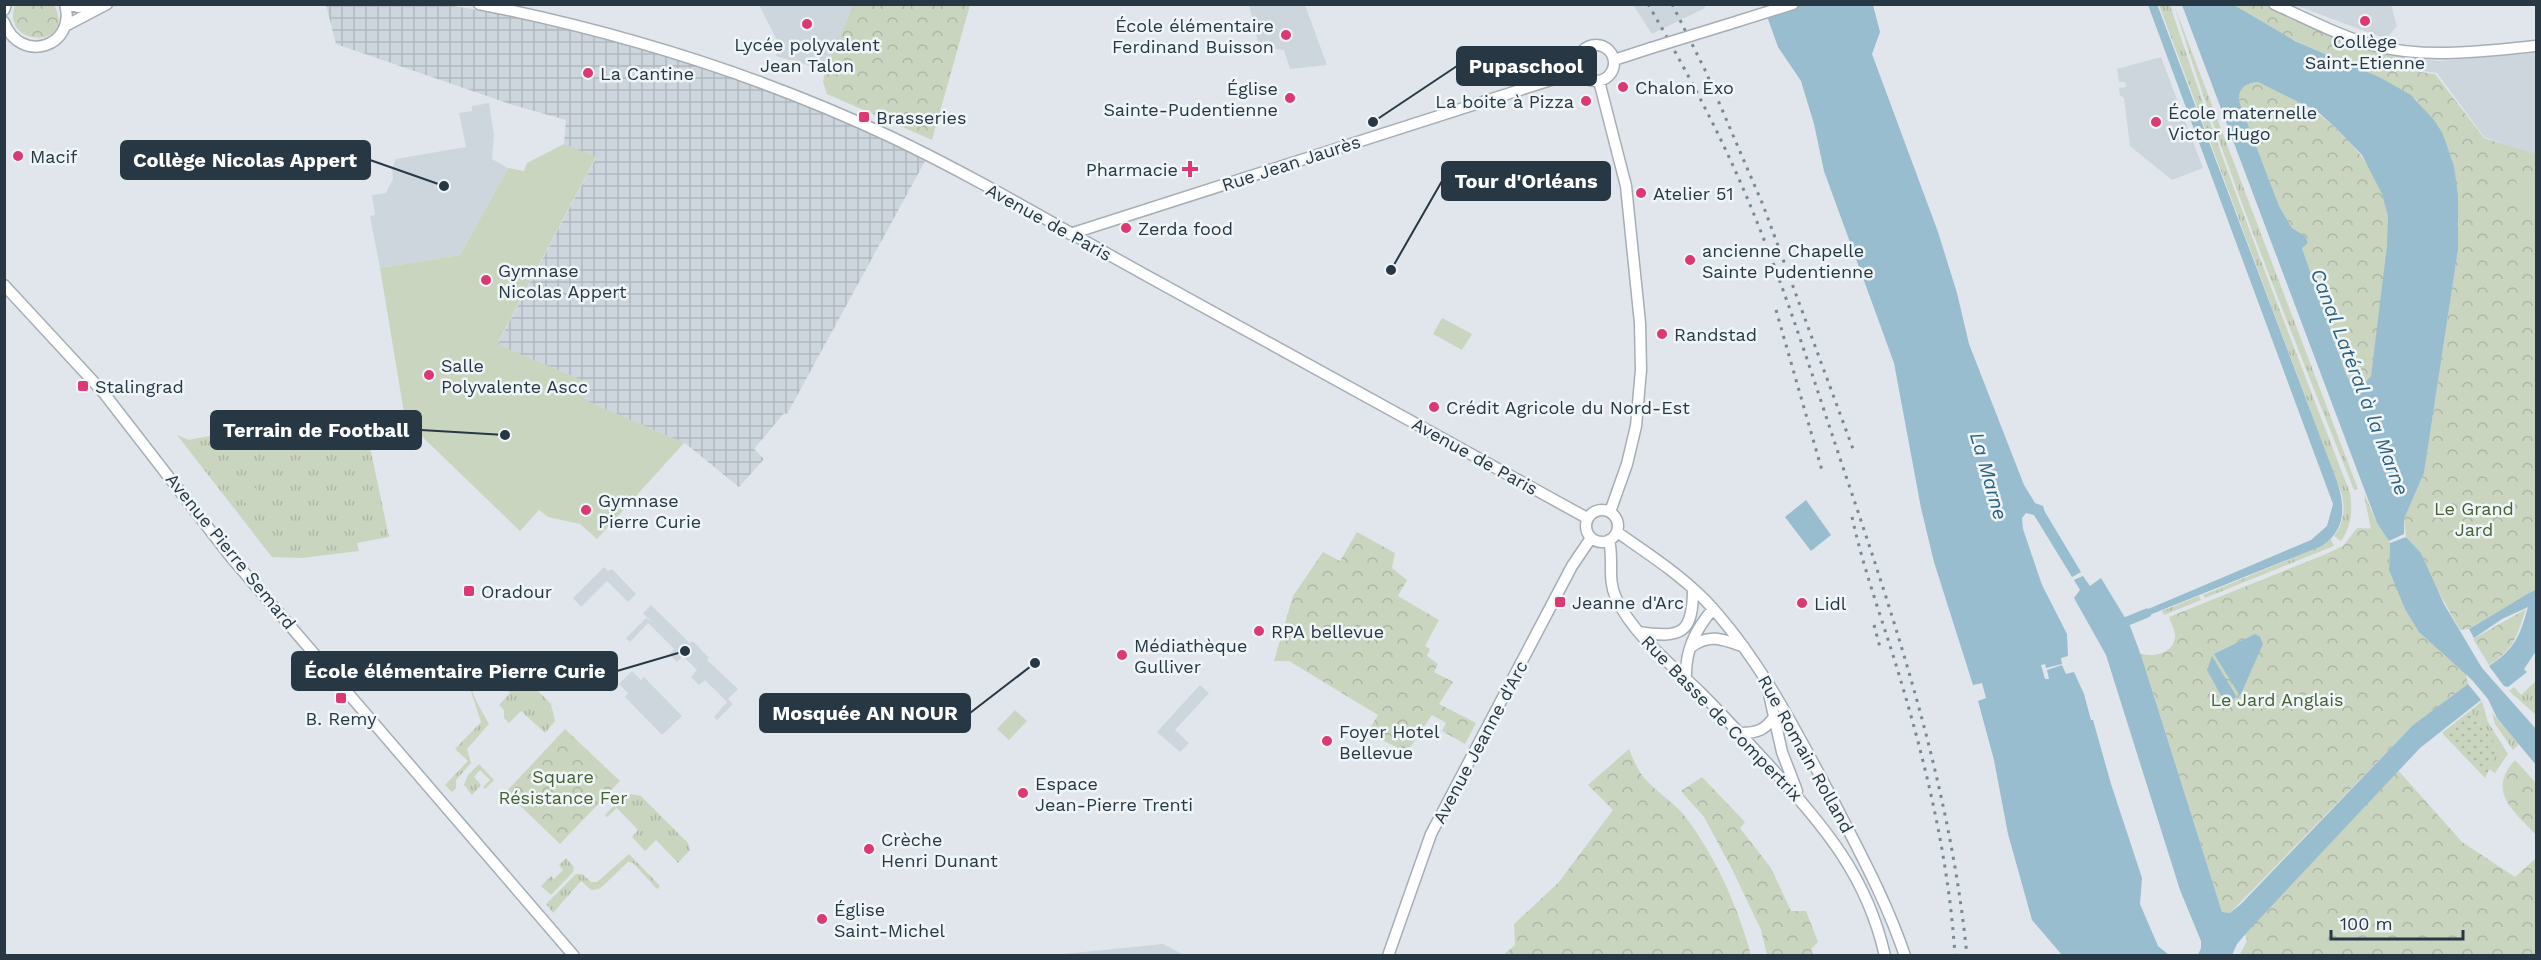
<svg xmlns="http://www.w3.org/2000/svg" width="2541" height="960" font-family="'Work Sans',sans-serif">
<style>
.built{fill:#ced6dd}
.industrial{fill:url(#industrial-grid)}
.grass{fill:url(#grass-tufts)}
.forest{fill:url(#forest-crowns)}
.garden{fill:url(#garden-dots)}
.pitch{fill:#cad5c0}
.water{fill:#98bdce;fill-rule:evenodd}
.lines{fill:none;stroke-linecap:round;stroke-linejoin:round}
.canal{stroke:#98bdce;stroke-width:9}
.secondary-casing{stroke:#a5aeb6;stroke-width:13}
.secondary{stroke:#fff;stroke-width:10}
.rail{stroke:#788996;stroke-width:3;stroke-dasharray:3 6;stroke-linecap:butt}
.secondary-bridge-casing{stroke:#a5aeb6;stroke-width:13;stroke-linecap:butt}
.secondary-bridge{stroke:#fff;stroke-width:10}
.poi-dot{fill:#dc3973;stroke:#f0f5f8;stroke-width:2}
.labels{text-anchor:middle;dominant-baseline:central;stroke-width:5;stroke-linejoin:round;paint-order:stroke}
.poi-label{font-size:18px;fill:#273744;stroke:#f0f5f8;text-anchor:start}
.street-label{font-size:18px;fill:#273744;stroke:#f0f5f8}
.park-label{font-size:18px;fill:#456133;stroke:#f0f5f8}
.water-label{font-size:20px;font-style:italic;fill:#2d607c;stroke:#f0f5f8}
.leader{fill:none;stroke:#273744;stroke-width:2}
.callout-dot{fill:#273744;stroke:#f0f5f8;stroke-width:2}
.callout{fill:#273744;stroke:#273744;stroke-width:2}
.callout-label{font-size:20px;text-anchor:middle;font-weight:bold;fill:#fff}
</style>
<defs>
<pattern id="industrial-grid" width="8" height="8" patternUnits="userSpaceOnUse" patternTransform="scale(1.5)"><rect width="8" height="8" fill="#ced6dd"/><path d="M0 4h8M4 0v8" fill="none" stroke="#b1b8bf"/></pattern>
<pattern id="grass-tufts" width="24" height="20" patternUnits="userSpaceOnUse" patternTransform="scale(1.5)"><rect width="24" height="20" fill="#cad5c0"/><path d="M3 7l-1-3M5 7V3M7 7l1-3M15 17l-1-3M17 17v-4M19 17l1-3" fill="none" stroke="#aeb7a6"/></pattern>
<pattern id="forest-crowns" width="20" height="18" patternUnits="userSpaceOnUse" patternTransform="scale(1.5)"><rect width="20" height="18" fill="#cad5c0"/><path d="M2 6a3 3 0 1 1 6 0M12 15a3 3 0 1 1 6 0" fill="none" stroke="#aeb7a6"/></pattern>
<pattern id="garden-dots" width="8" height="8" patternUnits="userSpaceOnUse" patternTransform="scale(1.5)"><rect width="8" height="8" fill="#cad5c0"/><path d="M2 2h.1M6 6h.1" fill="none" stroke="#aeb7a6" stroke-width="1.8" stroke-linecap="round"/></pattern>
</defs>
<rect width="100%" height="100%" fill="#e0e6eb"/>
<path class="built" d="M 1704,4 L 1705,8 L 1652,34 L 1633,5 Z
M 759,5 L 854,5 L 825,70 L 776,56 L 779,44 Z
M 1249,5 L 1305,5 L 1327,65 L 1290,69 L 1284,50 L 1268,48 L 1260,50 Z
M 2295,5 L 2391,5 L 2397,26 L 2386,39 Z
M 2536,53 L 2536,155 L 2484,137 L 2437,73 L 2412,69 L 2413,58 L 2439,61 Z
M 2161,57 L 2203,168 L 2172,180 L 2130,146 L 2124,98 L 2120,95 L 2119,88 L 2126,87 L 2125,82 L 2119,82 L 2117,69 Z
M 489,103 L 494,135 L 492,159 L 508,168 L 460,255 L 380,268 L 370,216 L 375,215 L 372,195 L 386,193 L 393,179 L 392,168 L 396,159 L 466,147 L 459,113 L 472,111 L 472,106 Z
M 604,567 L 608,571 L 612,569 L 636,594 L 628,602 L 607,581 L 581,607 L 573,598 Z
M 651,605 L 690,643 L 693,641 L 709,658 L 707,660 L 738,689 L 728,699 L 733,704 L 717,720 L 714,717 L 727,702 L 705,680 L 699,685 L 691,677 L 697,670 L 683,656 L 677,662 L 669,654 L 674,649 L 648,623 L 630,642 L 626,638 L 646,618 L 652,622 L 643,613 Z
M 632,671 L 641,680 L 644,677 L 682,716 L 662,735 L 625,697 L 628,693 L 619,684 Z
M 1200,685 L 1209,693 L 1175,730 L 1189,743 L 1180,752 L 1157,732 Z
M 1163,944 L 1184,955 L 1012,955 L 1064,954 Z"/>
<path class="industrial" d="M 326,5 L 447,5 L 613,32 L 930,152 L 787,414 L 784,413 L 754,449 L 764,459 L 739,487 L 686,444 L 582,399 L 591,384 L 497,345 L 596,158 L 564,144 L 566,120 L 513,105 L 336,44 Z"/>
<path class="grass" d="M 2159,5 L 2170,5 C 2224,170 2288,331 2350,493 C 2353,511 2351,527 2341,541 L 2334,536 C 2344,524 2345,509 2342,495 Z
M 2174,5 L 2358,489 L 2354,490 C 2290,329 2225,170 2174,5 Z
M 363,414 L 389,537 L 357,543 L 359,551 L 302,558 L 272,557 L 177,435 L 189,440 L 265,425 L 336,425 Z
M 2364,494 L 2377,523 L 2389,541 L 2385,543 L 2371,530 Z
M 2331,539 L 2334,546 L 2205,598 L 2203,595 L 2324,545 Z
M 2199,596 L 2201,600 L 2164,615 L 2162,611 Z
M 500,660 L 509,662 L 551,704 L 555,721 L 545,733 L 521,711 L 509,723 L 504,718 L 504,710 L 499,705 L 510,693 L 490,673 L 481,683 L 475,682 L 468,663 Z
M 462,664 L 464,664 L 475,699 L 489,724 L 467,749 L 471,763 L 456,780 L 456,788 L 452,792 L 445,785 L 468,761 L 455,749 L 481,722 Z
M 2536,681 L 2536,715 L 2509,691 L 2514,687 L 2521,695 Z
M 2482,701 L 2488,722 L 2508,754 L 2495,773 L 2489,769 L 2498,749 L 2470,711 Z
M 2492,713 L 2519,744 L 2513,750 L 2495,724 Z
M 479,764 L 494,780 L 485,789 L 483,787 L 490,780 L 480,770 L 474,777 L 481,785 L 472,795 L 464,785 L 468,775 Z
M 629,794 L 641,796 L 688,843 L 690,850 L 678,863 L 656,840 L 645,851 L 632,837 L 638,830 L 617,808 L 607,817 L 605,815 L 622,797 Z
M 629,854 L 660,886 L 657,889 L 633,863 L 628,862 L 604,885 L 599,889 L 591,890 L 581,881 L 553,913 L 546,904 L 576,874 L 582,874 L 591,882 L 597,882 Z
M 566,858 L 574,867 L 573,872 L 551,895 L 541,886 L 551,876 L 554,879 L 563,870 L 559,865 Z"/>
<path class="forest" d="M 854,4 L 970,5 L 932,140 L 827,94 L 823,82 L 825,70 Z
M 15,5 L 54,5 C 78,49 0,48 15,5 Z
M 2234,5 L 2275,5 L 2401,55 L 2413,58 L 2412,71 L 2435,74 L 2484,138 L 2536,154 L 2536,588 L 2523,598 L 2468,629 L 2460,630 L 2435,585 L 2421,553 L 2406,537 L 2404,519 L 2424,473 L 2458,250 L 2454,166 L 2443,134 L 2416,99 L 2403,91 L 2367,72 L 2287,37 Z
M 2258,82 C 2309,103 2352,132 2377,182 C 2382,193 2388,205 2388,217 C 2390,265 2377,327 2371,376 L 2366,383 L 2352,384 L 2346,374 L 2302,248 L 2308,243 L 2305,236 L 2292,228 L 2279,206 L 2239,101 C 2238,88 2246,83 2258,82 Z
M 2357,528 L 2381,529 L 2390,543 L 2389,570 L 2420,632 L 2466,674 L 2468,684 L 2413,725 L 2230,913 L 2222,912 L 2141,654 C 2154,657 2174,654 2175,636 C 2175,630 2171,623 2169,617 L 2326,554 L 2343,546 Z
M 1357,532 L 1395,553 L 1392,568 L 1407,580 L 1398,596 L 1439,620 L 1425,646 L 1430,649 L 1427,656 L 1438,664 L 1434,672 L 1453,682 L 1439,704 L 1476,723 L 1465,744 L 1442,731 L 1446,723 L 1432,715 L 1407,752 L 1367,733 L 1378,715 L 1289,661 L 1274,661 L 1293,596 L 1323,552 L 1340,561 Z
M 2526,609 C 2516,638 2515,648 2489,665 L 2473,639 Z
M 565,729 L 620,781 L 560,844 L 506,792 Z
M 1629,749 C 1634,761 1638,772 1647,781 C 1658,793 1673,802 1684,815 C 1715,855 1738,907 1751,955 L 1503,955 L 1515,945 L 1514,924 L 1558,883 L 1613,810 L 1588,785 Z
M 2515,760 L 2536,783 L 2536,835 C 2514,811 2486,792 2515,760 Z
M 2397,769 L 2462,842 L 2515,877 L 2536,858 L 2536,955 L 2239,956 L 2247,941 L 2244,928 Z
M 1702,777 L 1745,822 L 1740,828 L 1771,868 L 1791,911 L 1806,911 L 1818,942 L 1811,949 L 1813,955 L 1767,955 L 1761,930 L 1732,869 L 1704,817 L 1681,791 Z"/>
<path class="garden" d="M 2470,711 L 2499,749 L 2485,778 L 2442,733 Z"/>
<path class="pitch" d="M 564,144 L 596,157 L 497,344 L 591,384 L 583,399 L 684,443 L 597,539 L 580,524 L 548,517 L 539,510 L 520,531 L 408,423 L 406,425 L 380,268 L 460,255 L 508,168 L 524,171 L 527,163 Z
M 2508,160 L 2536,184 L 2536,233 Z
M 1442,318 L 1472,334 L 1462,350 L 1433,334 Z
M 246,480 L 268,499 L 256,512 L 233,492 Z
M 1015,710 L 1027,721 L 1009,740 L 997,729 Z"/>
<path class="water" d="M 2157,4 L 2335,476 C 2345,503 2348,528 2322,546 L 2137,620 L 2134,615 L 2311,540 L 2327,526 L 2333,504 L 2148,5 Z
M 1763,5 L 1873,5 L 1880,32 L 1872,54 L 1938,232 L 1957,293 L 1969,344 L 2024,485 L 2035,503 L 2043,506 L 2045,512 L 2081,572 L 2072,577 L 2034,515 L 2026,513 L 2022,518 L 2023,529 L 2042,585 L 2067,634 L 2068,656 L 2061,658 L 2062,664 L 2046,668 L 2045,664 L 2041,665 L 2045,679 L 2049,679 L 2047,670 L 2062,665 L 2066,674 L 2074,672 L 2084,694 L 2091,720 L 2093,720 L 2111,784 L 2142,878 L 2140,904 L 2158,946 L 2169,955 L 2062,955 L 2032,920 L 2008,834 L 1994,760 L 1978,701 L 1986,698 L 1982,683 L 1973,685 L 1934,562 L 1921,508 L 1894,363 L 1824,171 L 1814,124 L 1801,81 L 1778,47 Z
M 2182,5 L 2234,5 L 2295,41 L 2379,77 L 2411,95 L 2434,120 L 2443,134 L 2454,166 L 2458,196 L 2458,250 L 2424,473 L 2404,519 L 2404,534 L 2389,541 L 2377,523 ZM 2258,82 L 2317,111 L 2337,129 L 2362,155 L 2382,194 L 2388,216 L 2387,246 L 2371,376 L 2365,383 L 2352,384 L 2346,374 L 2302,248 L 2308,243 L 2305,236 L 2292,228 L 2279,206 L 2239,101 C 2238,88 2246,83 2258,82 Z
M 1806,500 L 1831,535 L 1811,551 L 1785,517 Z
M 2406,537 L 2421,553 L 2444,604 L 2482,668 L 2536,729 L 2536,765 L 2497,718 L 2488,699 L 2472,680 L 2419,632 L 2405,609 L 2389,570 L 2390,543 Z
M 2083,576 L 2090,586 L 2101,578 L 2130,626 L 2142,658 L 2222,912 L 2230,913 L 2241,904 L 2413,725 L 2468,684 L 2481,700 L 2420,748 L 2249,930 L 2237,944 L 2232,955 L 2198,955 L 2201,948 L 2201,941 L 2180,890 L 2106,655 L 2074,598 L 2080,590 L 2074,580 Z
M 2536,589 L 2536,651 L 2524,669 L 2527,672 L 2508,687 L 2504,686 L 2489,666 C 2515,649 2520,636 2528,607 L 2502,619 L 2474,638 L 2469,629 Z
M 2255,634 L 2260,637 L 2263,644 L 2240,696 L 2214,654 Z
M 2212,656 L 2237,697 L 2225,703 L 2207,670 Z"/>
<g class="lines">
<path class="canal" d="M 2118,625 L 2147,613"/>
<defs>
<path id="secondary" d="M 69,4 L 78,7 L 96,4
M 479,4 C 620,32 759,75 889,136 C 982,180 1070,234 1160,283 C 1302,361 1445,440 1587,518
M 2274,4 C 2308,19 2341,37 2376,46 C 2428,59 2484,51 2536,46
M 4,10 L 6,4
M 4,22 C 20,65 77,47 65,4
M 1729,24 L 1793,4
M 65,26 L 107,4
M1578 63a18 18 0 1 1 36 0a18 18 0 1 1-36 0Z
M 1614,60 L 1651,48
M 1599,81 L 1626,186 L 1640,323 L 1641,370 L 1636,426 L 1627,464 L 1610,512
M 1070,234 L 1554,79 L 1579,69
M 4,285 L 103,392 L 230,556 L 574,956
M1586 526a16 16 0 1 1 32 0a16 16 0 1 1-32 0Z
M 1617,532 C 1647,553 1678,573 1704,599 C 1760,658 1796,731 1834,802 C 1860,853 1887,902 1905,956
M 1609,540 C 1614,561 1607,579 1616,598 C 1634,636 1671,664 1701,693 C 1724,716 1745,739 1767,763 C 1822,825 1866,872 1885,956
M 1639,632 C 1682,639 1693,633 1693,589
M 1690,648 C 1708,633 1723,639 1744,647
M 1686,678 C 1685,651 1695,630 1713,609
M 1767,685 L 1782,752 L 1797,791
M 1741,733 C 1757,733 1765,730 1774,717
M 1388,956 L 1431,834 L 1572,566 L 1591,538"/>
</defs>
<use href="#secondary" class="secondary-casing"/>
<use href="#secondary" class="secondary"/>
<path class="rail" d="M 1648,4 C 1689,75 1727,146 1757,222 C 1792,308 1819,397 1849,485 C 1901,639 1951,793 1967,956
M 1672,4 L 1705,70 L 1763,205 L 1853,449
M 1776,310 L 1823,474
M 1852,517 C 1864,572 1884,624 1900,678 C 1927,768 1949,861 1955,956
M 1874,625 L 1881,651"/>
<defs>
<path id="secondary-bridge" d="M 1651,48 L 1729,24"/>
</defs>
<use href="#secondary-bridge" class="secondary-bridge-casing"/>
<use href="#secondary-bridge" class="secondary-bridge"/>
</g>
<g class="poi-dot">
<circle cx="2365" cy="21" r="6"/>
<circle cx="807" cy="24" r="6"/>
<circle cx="1286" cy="35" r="6"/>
<circle cx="588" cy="73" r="6"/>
<circle cx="1623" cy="87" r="6"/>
<circle cx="1290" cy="98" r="6"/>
<circle cx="1586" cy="101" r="6"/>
<rect x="858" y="111" width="12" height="12" rx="3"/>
<circle cx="2156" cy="122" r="6"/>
<circle cx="18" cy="156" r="6"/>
<path d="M1187 160h6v6h6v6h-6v6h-6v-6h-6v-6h6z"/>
<circle cx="1641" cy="193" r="6"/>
<circle cx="1126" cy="228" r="6"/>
<circle cx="1690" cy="260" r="6"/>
<circle cx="486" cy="280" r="6"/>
<circle cx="1662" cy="334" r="6"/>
<circle cx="429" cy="375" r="6"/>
<rect x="77" y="380" width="12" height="12" rx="3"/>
<circle cx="1434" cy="407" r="6"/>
<circle cx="586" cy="510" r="6"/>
<rect x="463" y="585" width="12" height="12" rx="3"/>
<rect x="1554" y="596" width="12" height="12" rx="3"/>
<circle cx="1802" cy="603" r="6"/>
<circle cx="1259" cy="631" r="6"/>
<circle cx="1122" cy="655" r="6"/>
<rect x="335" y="692" width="12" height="12" rx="3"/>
<circle cx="1327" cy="741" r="6"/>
<circle cx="1023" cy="793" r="6"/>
<circle cx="869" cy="849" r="6"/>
<circle cx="822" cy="919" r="6"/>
</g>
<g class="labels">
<g class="poi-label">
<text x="1274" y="25" text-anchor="end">École élémentaire<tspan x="1274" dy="21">Ferdinand Buisson</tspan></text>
<text x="2365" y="41" text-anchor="middle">Collège<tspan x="2365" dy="21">Saint-Etienne</tspan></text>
<text x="807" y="44" text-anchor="middle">Lycée polyvalent<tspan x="807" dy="21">Jean Talon</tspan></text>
<text x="600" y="73">La Cantine</text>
<text x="1635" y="87">Chalon Exo</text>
<text x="1278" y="88" text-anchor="end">Église<tspan x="1278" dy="21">Sainte-Pudentienne</tspan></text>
<text x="1574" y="101" text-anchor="end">La boite à Pizza</text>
<text x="2168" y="112">École maternelle<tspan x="2168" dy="21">Victor Hugo</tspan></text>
<text x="876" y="117">Brasseries</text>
<text x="30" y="156">Macif</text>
<text x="1178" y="169" text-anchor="end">Pharmacie</text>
<text x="1653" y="193">Atelier 51</text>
<text x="1138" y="228">Zerda food</text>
<text x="1702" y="250">ancienne Chapelle<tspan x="1702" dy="21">Sainte Pudentienne</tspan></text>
<text x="498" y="270">Gymnase<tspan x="498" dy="21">Nicolas Appert</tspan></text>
<text x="1674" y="334">Randstad</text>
<text x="441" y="365">Salle<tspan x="441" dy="21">Polyvalente Ascc</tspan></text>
<text x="95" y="386">Stalingrad</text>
<text x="1446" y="407">Crédit Agricole du Nord-Est</text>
<text x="598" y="500">Gymnase<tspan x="598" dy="21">Pierre Curie</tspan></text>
<text x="481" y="591">Oradour</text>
<text x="1572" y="602">Jeanne d'Arc</text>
<text x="1814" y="603">Lidl</text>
<text x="1271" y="631">RPA bellevue</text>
<text x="1134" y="645">Médiathèque<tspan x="1134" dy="21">Gulliver</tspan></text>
<text x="341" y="718" text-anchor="middle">B. Remy</text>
<text x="1339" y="731">Foyer Hotel<tspan x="1339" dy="21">Bellevue</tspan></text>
<text x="1035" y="783">Espace<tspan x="1035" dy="21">Jean-Pierre Trenti</tspan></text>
<text x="881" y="839">Crèche<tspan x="881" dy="21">Henri Dunant</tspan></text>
<text x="834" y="909">Église<tspan x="834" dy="21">Saint-Michel</tspan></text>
</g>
<g class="street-label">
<text transform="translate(1291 163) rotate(-18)">Rue Jean Jaurès</text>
<text transform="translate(1049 222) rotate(29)">Avenue de Paris</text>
<text transform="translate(1475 456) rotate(29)">Avenue de Paris</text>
<text transform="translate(231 551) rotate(51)">Avenue Pierre Semard</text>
<text transform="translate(1722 718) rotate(46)">Rue Basse de Compertrix</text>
<text transform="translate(1480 742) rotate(-62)">Avenue Jeanne d'Arc</text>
<text transform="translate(1806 754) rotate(61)">Rue Romain Rolland</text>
</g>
<g class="park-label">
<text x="2474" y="508">Le Grand<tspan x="2474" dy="21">Jard</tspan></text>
<text x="2277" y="699">Le Jard Anglais</text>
<text x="563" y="776">Square<tspan x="563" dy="21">Résistance Fer</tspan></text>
</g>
<g class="water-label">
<text transform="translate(2360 382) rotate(69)">Canal Latéral à la Marne</text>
<text transform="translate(1989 476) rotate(74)">La Marne</text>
</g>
</g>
<path class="leader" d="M1373 122L1457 66M444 186L370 160M1391 270L1442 181M505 435L421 430M685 651L617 671M1035 663L970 713"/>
<g class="callout-dot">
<circle cx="1373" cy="122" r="6"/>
<circle cx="444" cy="186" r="6"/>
<circle cx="1391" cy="270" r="6"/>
<circle cx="505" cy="435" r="6"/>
<circle cx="685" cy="651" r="6"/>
<circle cx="1035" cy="663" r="6"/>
</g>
<g class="callout">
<rect x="1457" y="47" width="139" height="38" rx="6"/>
<rect x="121" y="141" width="249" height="38" rx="6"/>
<rect x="1442" y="162" width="168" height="38" rx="6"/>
<rect x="211" y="411" width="210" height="38" rx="6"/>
<rect x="292" y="652" width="325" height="38" rx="6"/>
<rect x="760" y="694" width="210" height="38" rx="6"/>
</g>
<g class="callout-label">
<text x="1526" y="73">Pupaschool</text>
<text x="245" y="167">Collège Nicolas Appert</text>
<text x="1526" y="188">Tour d'Orléans</text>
<text x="316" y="437">Terrain de Football</text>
<text x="455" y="678">École élémentaire Pierre Curie</text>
<text x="865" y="720">Mosquée AN NOUR</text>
</g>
<rect width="2541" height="960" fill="none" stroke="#273744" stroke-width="12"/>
<path d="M2331 930v9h132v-9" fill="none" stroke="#273744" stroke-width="3"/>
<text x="2340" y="930" font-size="18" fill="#273744" stroke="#f0f5f8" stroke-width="4.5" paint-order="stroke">100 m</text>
</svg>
